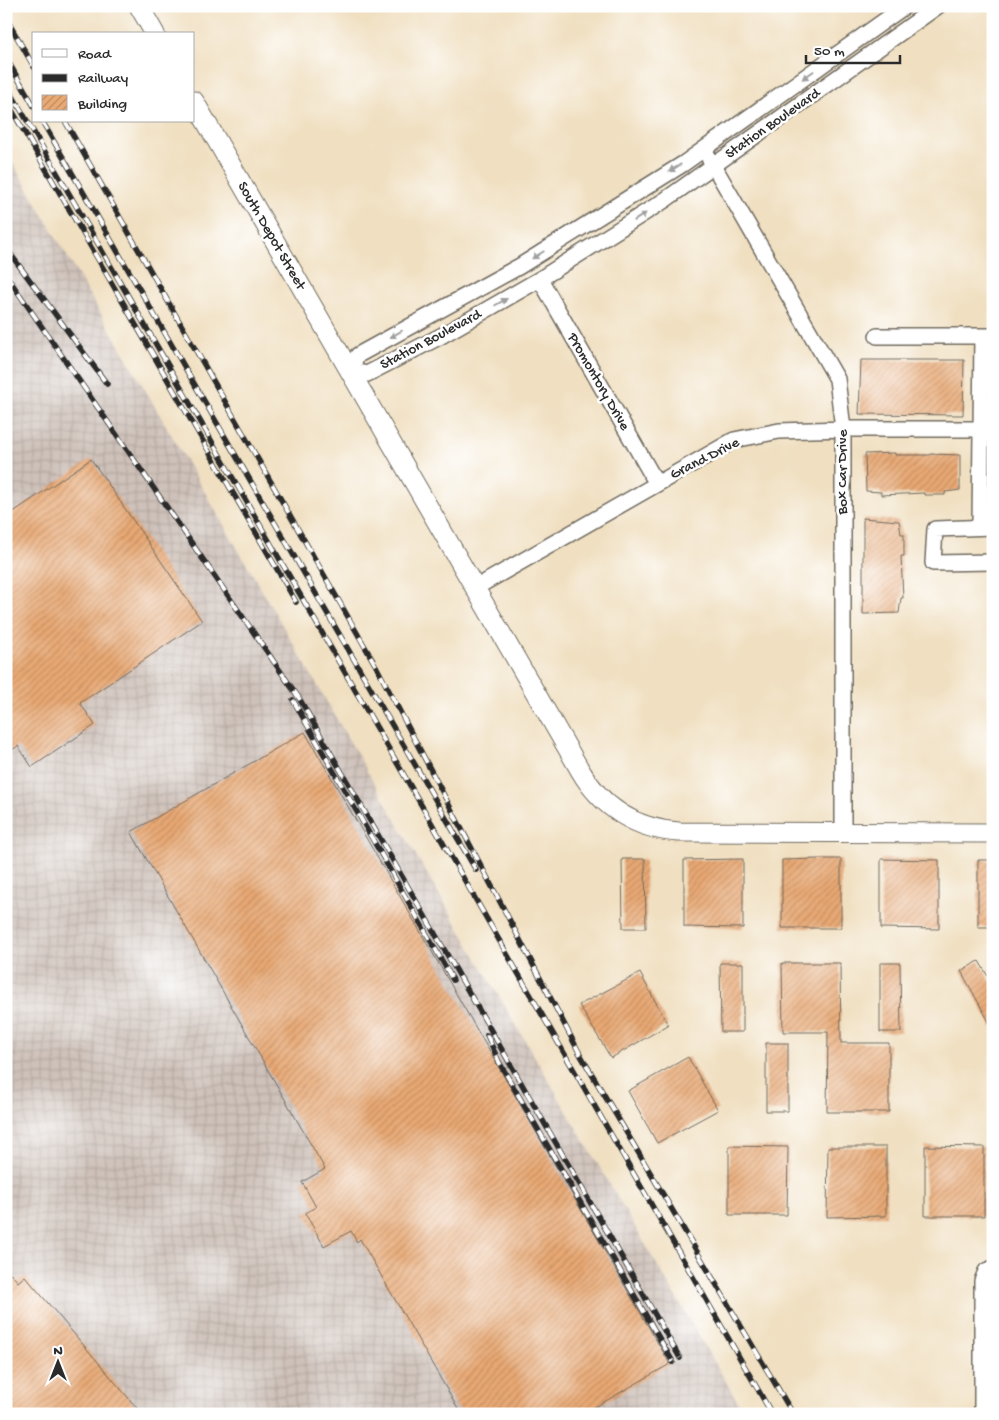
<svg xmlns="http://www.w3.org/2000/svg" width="999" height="1420" font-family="'Gochi Hand',sans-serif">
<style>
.industrial{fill:url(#industrial-grid)}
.building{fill:url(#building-hatch)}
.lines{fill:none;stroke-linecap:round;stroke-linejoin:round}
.minor-casing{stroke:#706a5f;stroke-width:18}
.tertiary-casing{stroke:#706a5f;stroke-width:21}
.minor{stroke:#fff;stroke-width:15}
.tertiary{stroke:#fff;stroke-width:19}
.rail-casing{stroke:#2b2b2b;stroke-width:5.5}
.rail{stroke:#fff;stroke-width:4;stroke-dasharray:11;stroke-linecap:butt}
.oneway{fill:#a0a0a0}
.labels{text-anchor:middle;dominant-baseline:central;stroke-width:5;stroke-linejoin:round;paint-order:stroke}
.street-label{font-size:15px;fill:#2b2b2b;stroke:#fff}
</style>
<defs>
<pattern id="industrial-grid" width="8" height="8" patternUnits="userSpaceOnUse" patternTransform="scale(1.25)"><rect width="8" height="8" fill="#cec1b9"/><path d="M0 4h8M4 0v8" fill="none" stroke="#b1a69f"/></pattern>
<pattern id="building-hatch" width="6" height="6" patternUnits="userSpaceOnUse" patternTransform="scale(1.25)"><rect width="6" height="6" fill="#e9a974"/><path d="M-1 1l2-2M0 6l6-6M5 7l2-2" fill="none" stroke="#bd8a5f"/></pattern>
</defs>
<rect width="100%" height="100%" fill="#fff"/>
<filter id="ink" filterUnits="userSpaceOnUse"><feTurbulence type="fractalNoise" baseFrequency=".02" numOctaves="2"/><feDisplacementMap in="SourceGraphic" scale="10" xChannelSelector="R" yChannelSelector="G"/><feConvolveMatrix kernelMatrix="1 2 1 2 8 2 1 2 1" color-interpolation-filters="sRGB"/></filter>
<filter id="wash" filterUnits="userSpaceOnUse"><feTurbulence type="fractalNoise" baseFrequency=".0096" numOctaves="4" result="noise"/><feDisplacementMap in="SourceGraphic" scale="20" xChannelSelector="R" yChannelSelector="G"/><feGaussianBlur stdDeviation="1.12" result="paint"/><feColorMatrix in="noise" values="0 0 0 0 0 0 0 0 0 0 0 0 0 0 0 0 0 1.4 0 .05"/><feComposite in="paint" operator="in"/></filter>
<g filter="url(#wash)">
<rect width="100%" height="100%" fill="#f0dfc0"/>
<path class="industrial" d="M 6,151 L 429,877 L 745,1414 L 6,1414 Z"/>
<g id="blocks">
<path class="building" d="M 861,360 L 964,360 L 963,415 L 859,414 Z
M 895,453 L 895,455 L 930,455 L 930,454 L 960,455 L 960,490 L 945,492 L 945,495 L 924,495 L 924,493 L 881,495 L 881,492 L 866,491 L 865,454 Z
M 91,459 L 202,621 L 80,703 L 95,725 L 32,767 L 18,746 L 6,754 L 6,517 Z
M 863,518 L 899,521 L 901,534 L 904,534 L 904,556 L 901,556 L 903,598 L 901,598 L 899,613 L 863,614 Z
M 305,732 L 670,1364 L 583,1414 L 461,1414 L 360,1239 L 357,1242 L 351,1231 L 324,1246 L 305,1213 L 316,1207 L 302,1182 L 325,1169 L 131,832 Z
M 622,859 L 645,859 L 646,928 L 623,928 Z
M 743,859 L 743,928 L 684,927 L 684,860 Z
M 819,859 L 841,859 L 841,928 L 782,928 L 782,860 Z
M 881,859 L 939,860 L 939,929 L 881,928 Z
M 978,860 L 993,860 L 993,927 L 978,927 Z
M 979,961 L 993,985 L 993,1029 L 961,971 Z
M 720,963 L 743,963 L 743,1032 L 721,1032 Z
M 782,963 L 840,963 L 841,1043 L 889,1043 L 889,1112 L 827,1112 L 828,1032 L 783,1032 Z
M 880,963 L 900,963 L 901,1032 L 880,1032 Z
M 640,973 L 668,1025 L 611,1058 L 579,1005 Z
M 766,1043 L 788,1043 L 788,1111 L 766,1111 Z
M 688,1057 L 718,1110 L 657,1143 L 628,1091 Z
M 729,1146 L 788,1147 L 787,1215 L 729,1215 Z
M 925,1146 L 984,1147 L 984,1216 L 925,1216 Z
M 828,1147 L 886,1147 L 886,1216 L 827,1217 Z
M 6,1268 L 18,1282 L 25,1276 L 142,1414 L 6,1414 Z"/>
</g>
</g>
<g filter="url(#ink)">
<use href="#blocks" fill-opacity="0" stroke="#706a5f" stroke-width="1"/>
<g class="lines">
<defs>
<path id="minor" d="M 905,6 L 683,164 L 520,266 L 358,355 L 349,370 L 367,374 L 441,336 L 540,279 L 665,200 L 938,6
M 708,156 L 837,379 L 843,429 L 843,832
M 540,279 L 657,484
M 877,336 L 993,336
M 980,526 L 982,336
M 993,527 L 935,529 L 933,563 L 993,562
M 475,588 L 734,440 L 779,431 L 843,429 L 993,429
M 982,1414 L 982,1281 L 986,1271 L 993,1268"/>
<path id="tertiary" d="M 139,6 L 155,34
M 194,101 L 580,770 C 602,808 636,829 679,832 L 993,833"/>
</defs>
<use href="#minor" class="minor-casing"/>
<use href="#tertiary" class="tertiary-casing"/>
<use href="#minor" class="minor"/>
<use href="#tertiary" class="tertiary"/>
<defs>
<path id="rail" d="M 6,18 L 34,67
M 6,58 L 34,106
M 6,84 L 772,1414
M 6,100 L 296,602
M 42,121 L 476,870
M 65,121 L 376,666 L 580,1054 L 793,1414
M 6,248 L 107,384
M 6,275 L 299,698 L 680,1358
M 293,700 L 453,980
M 487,1035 L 499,1062 L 673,1362"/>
</defs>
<use href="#rail" class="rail-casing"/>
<use href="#rail" class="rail"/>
</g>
<defs><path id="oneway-solid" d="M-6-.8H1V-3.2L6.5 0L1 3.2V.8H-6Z" transform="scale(1.25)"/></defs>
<g class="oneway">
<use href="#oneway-solid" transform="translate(808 75) rotate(145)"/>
<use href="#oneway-solid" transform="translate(675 168) rotate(148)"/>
<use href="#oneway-solid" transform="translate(640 217) rotate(-33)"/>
<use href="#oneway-solid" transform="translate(538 255) rotate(148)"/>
<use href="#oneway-solid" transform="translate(501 302) rotate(-30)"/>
<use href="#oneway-solid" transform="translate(396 334) rotate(151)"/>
</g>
</g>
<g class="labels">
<g class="street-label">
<text transform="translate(773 124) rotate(-35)">Station Boulevard</text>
<text transform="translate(271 236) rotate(60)">South Depot Street</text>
<text transform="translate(431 340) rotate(-28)">Station Boulevard</text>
<text transform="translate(598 382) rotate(60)">Promontory Drive</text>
<text transform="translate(705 459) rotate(-27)">Grand Drive</text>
<text transform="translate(843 472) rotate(-90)">Box Car Drive</text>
</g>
</g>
<rect width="999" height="1420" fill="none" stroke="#fff" stroke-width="25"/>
<rect x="32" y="32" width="162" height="90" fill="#ffffff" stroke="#aaaaaa"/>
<rect x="42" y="49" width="25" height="8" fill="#ffffff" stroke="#aaaaaa"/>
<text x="78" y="58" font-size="15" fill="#2b2b2b">Road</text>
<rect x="42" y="74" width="25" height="8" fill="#2b2b2b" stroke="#aaaaaa"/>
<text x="78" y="82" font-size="15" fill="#2b2b2b">Railway</text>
<rect x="42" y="95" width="25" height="15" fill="url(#building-hatch)" stroke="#aaaaaa"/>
<text x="78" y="108" font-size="15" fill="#2b2b2b">Building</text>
<g transform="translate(58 1362)" stroke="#ffffff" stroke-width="4" paint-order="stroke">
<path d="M0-4L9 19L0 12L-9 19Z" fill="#2b2b2b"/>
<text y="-8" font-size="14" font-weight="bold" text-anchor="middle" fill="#2b2b2b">N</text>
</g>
<path d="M806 55v8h94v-8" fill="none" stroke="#2b2b2b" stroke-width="2.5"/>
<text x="814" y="55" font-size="15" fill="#2b2b2b" stroke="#ffffff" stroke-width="4" paint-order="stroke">50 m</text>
</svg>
